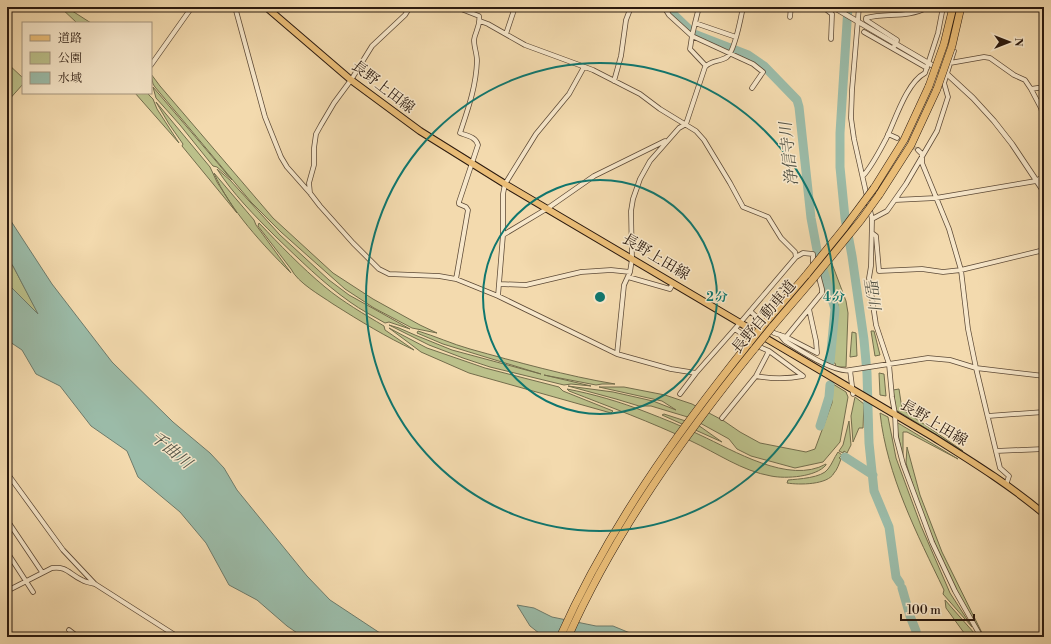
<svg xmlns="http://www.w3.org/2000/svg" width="1051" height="644" font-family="'Libre Bodoni','Noto Serif JP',serif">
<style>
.green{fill:#bbc08a;stroke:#736d4c}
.water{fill:#9bbba8;stroke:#6e7b6b}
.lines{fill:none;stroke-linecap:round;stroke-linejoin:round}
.river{stroke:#9bbba8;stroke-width:9}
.minor-tunnel{stroke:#cbb48e;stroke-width:4;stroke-dasharray:4 2;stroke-linecap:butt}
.minor-casing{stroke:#5d4a37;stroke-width:5.5}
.tertiary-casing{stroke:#5d4a37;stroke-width:6}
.primary-casing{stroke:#2b1a0f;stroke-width:8}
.motorway-casing{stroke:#2b1a0f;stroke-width:8}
.minor{stroke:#f7e7ca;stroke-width:4}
.tertiary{stroke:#f7e7ca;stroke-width:4.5}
.primary{stroke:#eabd77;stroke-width:6}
.motorway{stroke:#eabd77;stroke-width:7}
.motorway-bridge-casing{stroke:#2b1a0f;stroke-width:8;stroke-linecap:butt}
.motorway-bridge{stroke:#eabd77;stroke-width:7}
.ring{fill:none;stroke:#0f766e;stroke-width:2}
.labels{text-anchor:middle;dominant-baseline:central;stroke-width:3;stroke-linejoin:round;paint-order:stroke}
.street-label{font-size:15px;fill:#2b1a0f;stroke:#f7e7ca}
.water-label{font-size:16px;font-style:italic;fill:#525245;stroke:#f7e7ca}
.centre{fill:#0f766e;stroke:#f7e7ca;stroke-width:2}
.ring-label{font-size:12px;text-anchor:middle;font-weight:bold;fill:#0f766e;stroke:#f7e7ca;stroke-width:3;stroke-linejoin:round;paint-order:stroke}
</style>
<rect width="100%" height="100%" fill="#f3daae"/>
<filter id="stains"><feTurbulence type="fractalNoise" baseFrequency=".005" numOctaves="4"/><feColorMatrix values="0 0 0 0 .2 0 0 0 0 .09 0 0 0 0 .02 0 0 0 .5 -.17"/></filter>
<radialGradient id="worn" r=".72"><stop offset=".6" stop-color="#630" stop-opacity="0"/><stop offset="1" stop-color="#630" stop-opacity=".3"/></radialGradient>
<path class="green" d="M 60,7 L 66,7 L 91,23 L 77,23 Z
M 7,63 L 23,78 L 23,84 L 7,102 Z
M 151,74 L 160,86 L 273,218 L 333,273 L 373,299 L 420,325 L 437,333 L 412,328 L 374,308 L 345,289 L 281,232 L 251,202 L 155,87 L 153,84 Z
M 153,87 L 232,180 L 217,167 L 213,166 L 180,125 L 156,98 Z
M 135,93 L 147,93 L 153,99 L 157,109 L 179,143 Z
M 156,102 L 210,167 L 217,182 L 237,213 L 182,146 L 183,144 L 169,124 Z
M 217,169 L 230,180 L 280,235 L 329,280 L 349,295 L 410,329 L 389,322 L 385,323 C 373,316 361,310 350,302 C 323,283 299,259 275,236 C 254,215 233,194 217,169 Z
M 214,173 L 254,220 L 256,225 L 291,273 C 264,246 229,209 214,173 Z
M 259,223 C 280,245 301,267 325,287 C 343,302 364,314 384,326 L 385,330 L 414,350 C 386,337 360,321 333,304 C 320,295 298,283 291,269 L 258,226 Z
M 7,258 L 13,266 L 39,315 L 7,283 Z
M 831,261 L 846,301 L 848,313 L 846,367 L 836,367 L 835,363 L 832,363 L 838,305 L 825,268 Z
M 389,325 L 399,328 L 415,335 L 452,350 L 541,374 L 443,344 L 417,333 L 418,331 C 435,336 452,344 470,349 C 517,362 567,376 615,384 L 602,384 L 596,385 L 544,375 L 591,386 L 571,384 L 564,385 L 490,367 L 463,358 L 429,345 Z
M 389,328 L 427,348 L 485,368 L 559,387 L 563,391 L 613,411 L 611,413 L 469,373 L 421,352 Z
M 871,331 L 874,331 L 880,355 L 875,356 Z
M 852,332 L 856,333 L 857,356 L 850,357 Z
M 879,373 L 884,374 L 886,396 L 880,395 Z
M 833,384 L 846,392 L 848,397 L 840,442 L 823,462 L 795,468 L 751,456 L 737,449 L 729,439 L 691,418 L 651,406 L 639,406 L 616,399 L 568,386 L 613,392 L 653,401 L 676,410 L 662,401 L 599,387 L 624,387 L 665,395 L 692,404 L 724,421 L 740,432 L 760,443 L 806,452 L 815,449 L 832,403 Z
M 567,389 C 593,394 621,402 646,412 C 664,419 682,426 700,435 C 733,450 789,485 826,464 L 826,465 C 816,477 786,479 771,476 C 742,471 717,453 691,441 C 651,422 610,407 569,391 Z
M 899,389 L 902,409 L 963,451 L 896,410 L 893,390 Z
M 855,397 L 864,404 L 863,428 L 859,428 L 853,442 L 851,416 Z
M 880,413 L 888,417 L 896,458 L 921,526 L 950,593 L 972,627 L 943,594 L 944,590 C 917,534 887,476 880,413 Z
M 664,414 L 698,425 L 722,442 L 662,415 Z
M 849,421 L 851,445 L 847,453 L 844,451 L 843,453 L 839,451 L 843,445 Z
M 898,423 L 958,459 L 907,432 L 903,432 L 903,458 L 896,425 Z
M 907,447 L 920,495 L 942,552 L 984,637 L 958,594 L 938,551 L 919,505 L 906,463 Z
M 838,452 L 842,455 L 839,458 L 841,459 C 839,464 837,470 834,473 C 828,485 799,485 787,483 L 788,480 C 798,479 822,478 828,469 C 832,464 834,458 838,452 Z
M 945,600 L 975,634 L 976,637 L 967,637 L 946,608 Z"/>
<path class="water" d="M 7,215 L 52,284 L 112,362 L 173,422 L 210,453 L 224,468 L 237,490 L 307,576 L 330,600 L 386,637 L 303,637 L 287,626 L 257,600 L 229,585 L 206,543 L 180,512 L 138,477 L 127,451 L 91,426 L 60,386 L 36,374 L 22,350 L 7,340 L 7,283 L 38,314 L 13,266 L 7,258 Z
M 517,605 L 534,608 L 552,617 L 596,626 L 613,626 L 630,633 L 662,637 L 544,637 L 530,626 Z"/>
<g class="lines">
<path class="river" d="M 669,7 L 672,13 L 694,34 L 748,55 L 764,66 L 797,100 L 799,107 L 811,218 L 817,250 L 835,309 L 830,362
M 848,7 L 840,133 L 840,167 L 845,218 L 852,256 L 864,340 L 867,373 L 869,443 L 874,491 L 889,527 L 896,577 L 900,583
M 820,426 L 829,397 L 830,385
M 845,457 L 873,475
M 902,588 L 910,616 L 916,631 L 917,637"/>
<path class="minor-tunnel" d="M 897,138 L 918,150"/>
<defs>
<path id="minor" d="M 235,7 L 265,117 L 281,157 L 287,167 L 310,193 L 320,206 L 353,243 L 379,269 L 389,274 L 439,276 L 456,279 L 498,296 L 617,354 L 671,369 L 696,373
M 664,7 L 669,15 L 692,36 L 695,23
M 699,7 L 695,23 L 736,37
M 823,7 L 832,14 L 831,39
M 859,7 L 852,90 L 851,118 L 854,139 L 872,219 L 871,266 L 869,278 L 876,325 L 889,364 L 892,397 L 895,414 L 896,437 L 903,464 L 932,542 L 955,591 L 981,637
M 790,17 L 791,7
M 480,21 L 488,24 L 525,45 L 593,70 L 640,94 L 660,109 L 696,131 L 704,140 L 730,183 L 743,207 L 768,217 L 781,238 L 795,252 L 796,257
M 864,32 L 927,68
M 506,34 L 515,7
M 893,48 L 896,44 L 897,40 L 866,20 L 866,18 C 888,12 906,19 928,7
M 950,63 L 984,57 L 990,58 L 1014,75 L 1025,80 L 1031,89 L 1044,87
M 151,65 L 192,7
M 706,66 L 690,49 L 692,36 L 753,64 L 763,72 L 752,88
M 614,81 L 621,56 L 626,20 L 631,7
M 1031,89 L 1041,108 L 1044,119
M 888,134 L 897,138
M 918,150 L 922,154 L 922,163 L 949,229 L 961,270 L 968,329 L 976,368 L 1000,468 L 1009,476 L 1006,485
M 863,176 C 872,166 879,152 886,139 C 895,121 906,83 925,73 L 938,33 L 943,7
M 310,193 L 309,183 L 314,165 L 314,148 L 316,134 L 321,125 L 334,103 L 351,80 L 372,46 L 405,15 L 410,7
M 895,200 L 936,198 L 1036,181 L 1044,176
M 872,219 L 887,211 L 906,184 L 937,131 L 948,97 L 944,83 L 954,51
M 872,233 L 876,236 L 879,271 L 922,269 L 943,272 L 961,270 L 1044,250
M 503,235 L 548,208 L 594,176 L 665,141
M 628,277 L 670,289 L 673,283
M 456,279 L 468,210 L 466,207 L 459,204 L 459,202 L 478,145 C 476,137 468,136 460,133 C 468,109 476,87 477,61 C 477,54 474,47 474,40 C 475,32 481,25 479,16 L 456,7
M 500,284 L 526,285 L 581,272 L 611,270 L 630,272
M 498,296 L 503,235 L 503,194 L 505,184 L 536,134 L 569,94 L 584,67
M 750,311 L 774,333 L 786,337 L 822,293 L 822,289 L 818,274
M 780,335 L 785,341 C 800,350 835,374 850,370
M 786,337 L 817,353 L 816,341 L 809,309
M 617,354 L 624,285 L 630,272 L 632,259 L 631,211 L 633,199 L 640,179 L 650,161 L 679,128 L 686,124 L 705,67 C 711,60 720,62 727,57 C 735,51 741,17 743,7
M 756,376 C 772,379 787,379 803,376 L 769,351
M 680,394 L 696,373 L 740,323 L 796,257 L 803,253 L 813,254 L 813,263 L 814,266
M 853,394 L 850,370 L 928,358 L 950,360 L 976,368 L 1044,376
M 988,416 L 1044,412
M 722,418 L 756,376 L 769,351 L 762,348 L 735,329
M 996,451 L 1044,449
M 7,473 L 63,550 L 95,584 L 178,637
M 7,520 L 42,572
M 7,552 L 33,592
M 7,591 L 52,568 C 67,566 69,574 82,580 C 85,582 90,583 95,584
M 69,630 L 78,637"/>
<path id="tertiary" d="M 833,7 L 947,74 L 973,98 L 994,121 L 1012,144 L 1044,192"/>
<path id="primary" d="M 266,7 L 351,80 L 420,131 L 505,184 L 933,437 C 971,461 1010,485 1044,514"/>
<path id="motorway" d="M 874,188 L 904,140 L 929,86
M 879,195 L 911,145 L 937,89
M 766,322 L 807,274
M 772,327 L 813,279
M 560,637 C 608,529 676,434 749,343
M 568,637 C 615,532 683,437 755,348"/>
</defs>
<use href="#minor" class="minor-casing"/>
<use href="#tertiary" class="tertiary-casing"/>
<use href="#primary" class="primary-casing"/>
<use href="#motorway" class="motorway-casing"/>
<use href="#minor" class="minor"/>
<use href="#tertiary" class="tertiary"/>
<use href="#primary" class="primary"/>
<use href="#motorway" class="motorway"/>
<defs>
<path id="motorway-bridge" d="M 929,86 L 944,44 L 953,7
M 937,89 L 952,46 L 961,7
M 807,274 L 845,227 L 874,188
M 813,279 L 861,220 L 879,195
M 749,343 L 766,322
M 755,348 L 772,327"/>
</defs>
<use href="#motorway-bridge" class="motorway-bridge-casing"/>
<use href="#motorway-bridge" class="motorway-bridge"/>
</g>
<g class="ring">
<circle cx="600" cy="297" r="117"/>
<circle cx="600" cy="297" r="234"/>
</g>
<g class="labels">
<g class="street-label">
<text transform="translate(383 87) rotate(38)">長野上田線</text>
<text transform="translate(656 257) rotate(31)">長野上田線</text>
<text transform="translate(764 317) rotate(-50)">長野自動車道</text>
<text transform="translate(934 423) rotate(31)">長野上田線</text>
</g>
<g class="water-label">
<text transform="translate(789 154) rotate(-96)">浄信寺川</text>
<text transform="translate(872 294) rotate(81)">聖川</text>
<text transform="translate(171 450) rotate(40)">千曲川</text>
</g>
</g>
<circle cx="600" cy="297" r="6" class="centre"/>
<g class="ring-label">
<text x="717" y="301">2 分</text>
<text x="834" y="301">4 分</text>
</g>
<rect width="1051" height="644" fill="none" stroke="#f3daae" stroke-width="24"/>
<rect x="8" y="8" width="1035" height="628" fill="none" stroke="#2b1a0f" stroke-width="2"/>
<rect x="12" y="12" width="1027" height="620" fill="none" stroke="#2b1a0f"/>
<rect x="22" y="22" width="130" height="72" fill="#f7e7ca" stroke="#a5957f"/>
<rect x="30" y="35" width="20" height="6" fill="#eabd77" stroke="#a5957f"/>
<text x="58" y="42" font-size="12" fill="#2b1a0f">道路</text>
<rect x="30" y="52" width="20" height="12" fill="#bbc08a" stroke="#a5957f"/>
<text x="58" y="62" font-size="12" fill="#2b1a0f">公園</text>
<rect x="30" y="72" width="20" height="12" fill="#9bbba8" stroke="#a5957f"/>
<text x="58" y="82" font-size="12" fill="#2b1a0f">水域</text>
<g transform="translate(1009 42) rotate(90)" stroke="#f7e7ca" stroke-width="3" paint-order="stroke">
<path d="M0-3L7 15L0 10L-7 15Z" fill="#2b1a0f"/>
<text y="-6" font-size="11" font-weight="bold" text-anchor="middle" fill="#2b1a0f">N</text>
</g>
<path d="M901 614v6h73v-6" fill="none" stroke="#2b1a0f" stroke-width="2"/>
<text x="907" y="614" font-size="12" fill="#2b1a0f" stroke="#f7e7ca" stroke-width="3" paint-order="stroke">100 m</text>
<rect width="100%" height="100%" filter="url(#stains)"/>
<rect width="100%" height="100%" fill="url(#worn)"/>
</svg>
